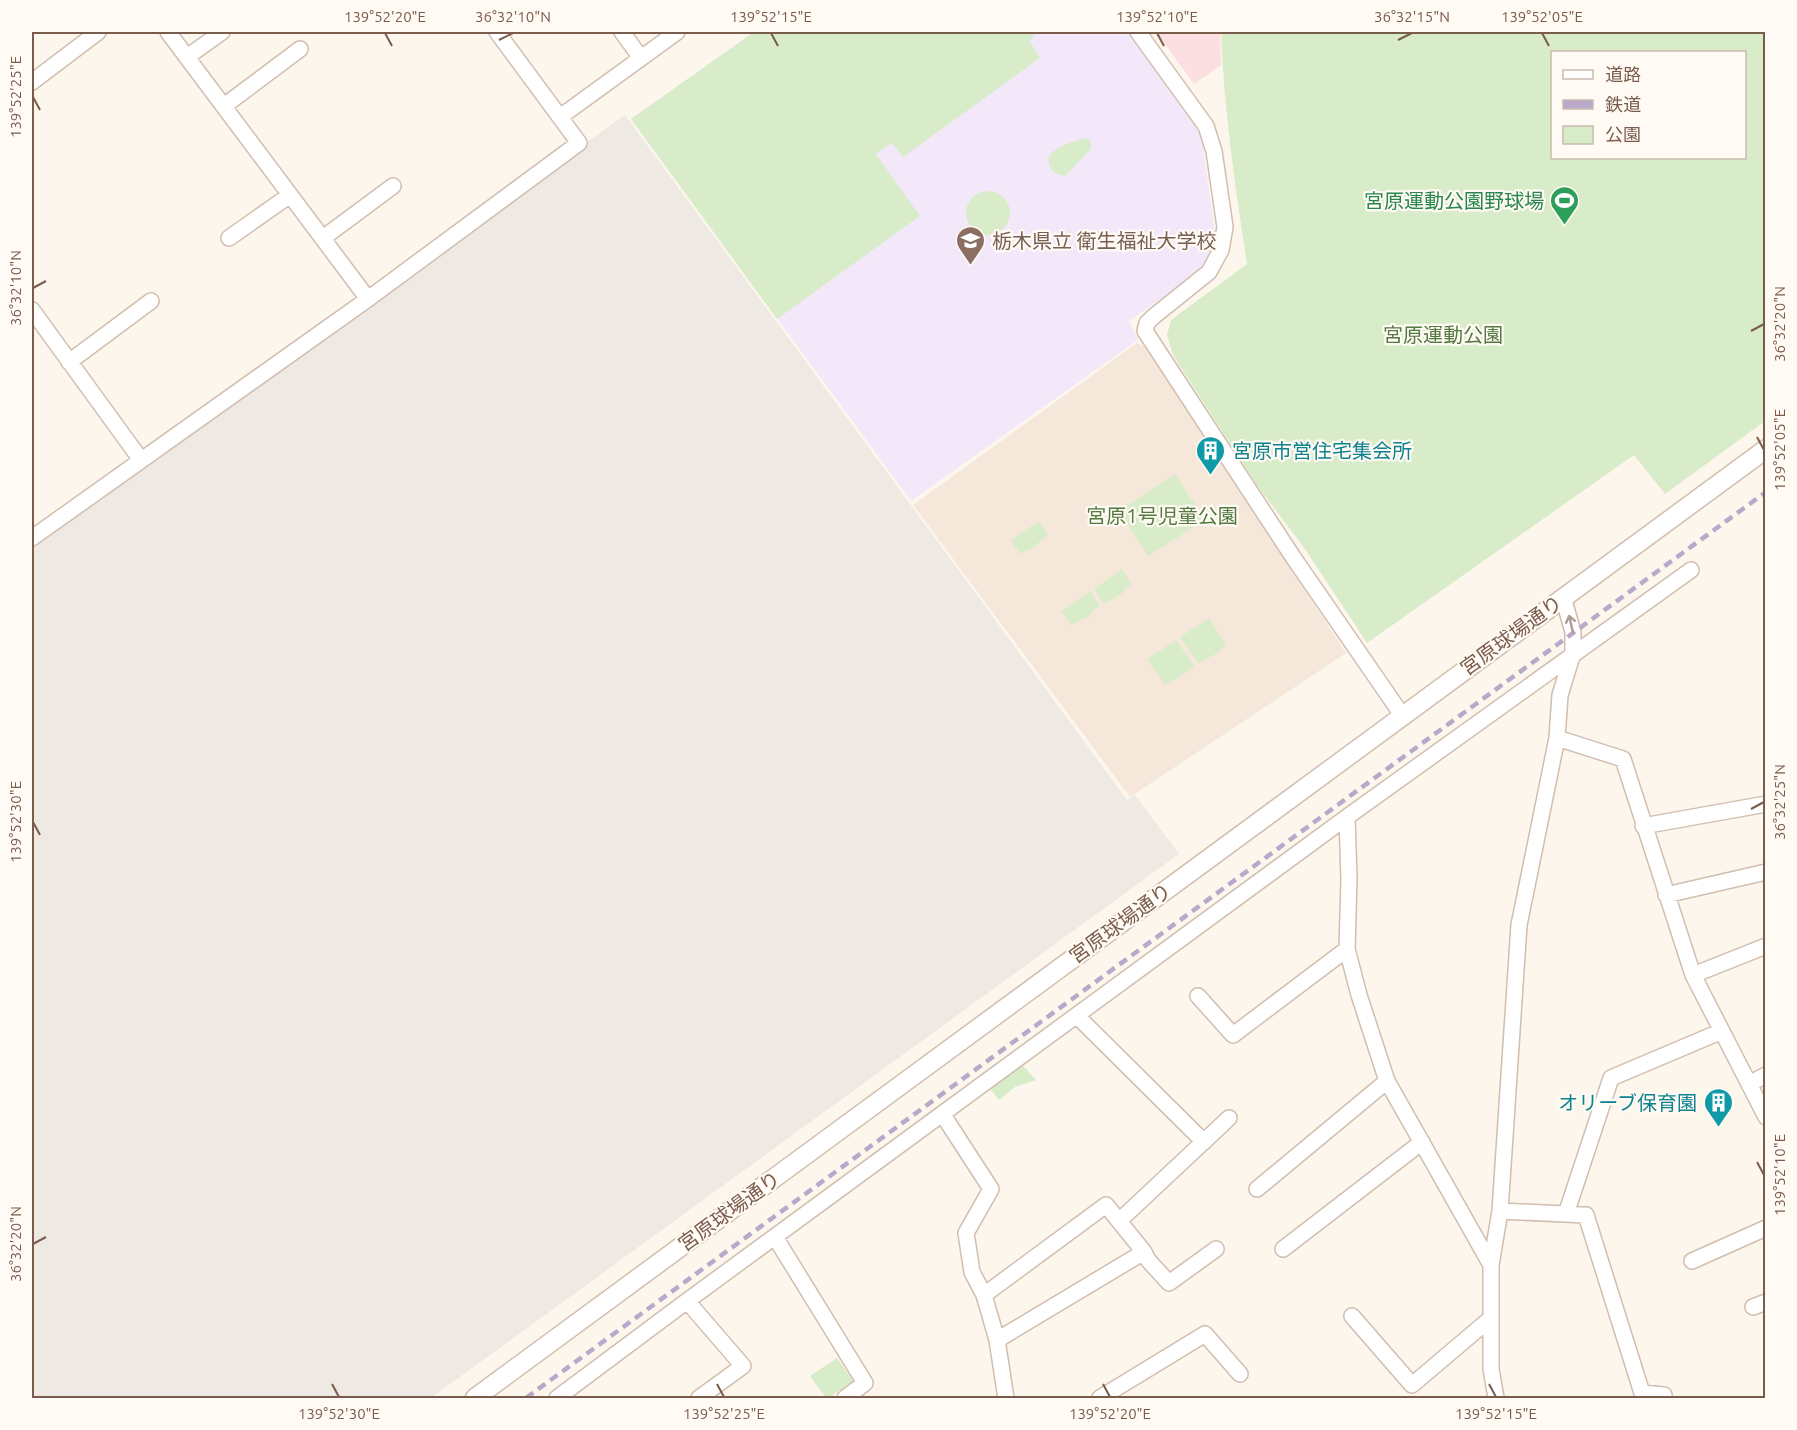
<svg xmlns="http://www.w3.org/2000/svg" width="1797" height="1430" font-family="Ubuntu,'Noto Sans JP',sans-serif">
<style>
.residential{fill:#f5e8da}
.industrial{fill:#efe9e4}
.education{fill:#f3e8fa}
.medical{fill:#fbdfe3}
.green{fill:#d8ecc9;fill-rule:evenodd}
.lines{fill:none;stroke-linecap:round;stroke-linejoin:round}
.minor-casing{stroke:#d1beb0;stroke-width:18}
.tertiary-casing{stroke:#d1beb0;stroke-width:21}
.minor{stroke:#fff;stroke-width:15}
.tertiary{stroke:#fff;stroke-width:18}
.rail{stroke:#b9a8c9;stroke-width:4.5;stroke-dasharray:9 6;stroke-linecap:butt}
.oneway{stroke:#af9d94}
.ticks{fill:none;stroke:#7a5c4d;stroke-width:2}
.labels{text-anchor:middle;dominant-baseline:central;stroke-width:4.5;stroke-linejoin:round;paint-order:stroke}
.leisure-label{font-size:20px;fill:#27864d;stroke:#fffaf3;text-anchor:end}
.education-label{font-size:20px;fill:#785e54;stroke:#fffaf3;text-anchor:start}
.park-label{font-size:20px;fill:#537a41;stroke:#fffaf3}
.culture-label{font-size:20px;fill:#0d838f;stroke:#fffaf3;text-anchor:start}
.street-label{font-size:20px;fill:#7a5c4d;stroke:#fffaf3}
.neatline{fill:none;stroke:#7a5c4d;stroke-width:2}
.ticks-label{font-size:15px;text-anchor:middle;fill:#7a5c4d}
</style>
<rect width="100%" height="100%" fill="#fdf6ec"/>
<path class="residential" d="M 1137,343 L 1144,346 L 1346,653 L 1130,797 L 913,505 Z"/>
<path class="industrial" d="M 625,115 L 1127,800 L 1135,795 L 1179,854 L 431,1398 L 32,1398 L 32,540 Z"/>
<path class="education" d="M 754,32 L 1127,32 L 1197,129 L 1202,140 L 1215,233 L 1212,251 L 1197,273 L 1129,321 L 1138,340 L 911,501 L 631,119 Z"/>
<path class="medical" d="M 1156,32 L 1220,32 L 1221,65 L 1194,84 Z"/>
<path class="green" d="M 754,32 L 1033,32 L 1034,34 L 1030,42 L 1040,58 L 903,157 L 892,143 L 876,154 L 920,216 L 777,319 L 631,119 Z
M 1221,32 L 1765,32 L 1765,421 L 1665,494 L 1634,455 L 1367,643 L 1305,549 L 1256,484 L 1173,355 L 1167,335 L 1171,320 L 1247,264 C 1235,187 1224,110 1221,32 ZM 1744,52 L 1744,158 L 1552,158 L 1552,52 Z
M 1085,138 L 1090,139 L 1091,149 L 1065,176 C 1054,174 1049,170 1048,158 C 1055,146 1071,142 1085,138 Z
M966 213a22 22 0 1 1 44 0a22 22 0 1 1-44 0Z
M 1175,474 L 1205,520 L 1148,556 L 1119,511 Z
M 1039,521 L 1048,535 L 1030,550 L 1027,550 L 1020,554 L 1011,540 Z
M 1122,569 L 1132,584 L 1124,589 L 1123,593 L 1104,604 L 1094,589 Z
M 1090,591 L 1100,606 L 1091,612 L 1090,616 L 1071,625 L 1061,611 Z
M 1209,618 L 1226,645 L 1216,654 L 1198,663 L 1180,637 Z
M 1176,640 L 1194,666 L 1177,679 L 1173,680 L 1165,685 L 1147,659 Z
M 1020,1062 L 1036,1080 L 1015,1087 L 999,1100 L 987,1085 Z
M 837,1358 L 853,1381 L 829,1398 L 826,1398 L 810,1376 Z"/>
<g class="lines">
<defs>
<path id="minor" d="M 168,32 L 368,299
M 622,32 L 641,58
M 1138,32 L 1206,126 L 1214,151 L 1225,227 L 1221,250 L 1209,272 L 1153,317 L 1147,323 L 1145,331 L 1293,557 L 1402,715
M 187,57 L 222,32
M 32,82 L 98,32
M 224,106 L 300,49
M 560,117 L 677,32
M 229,238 L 290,195
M 323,238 L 393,186
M 32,310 L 141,460
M 69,362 L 151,301
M 32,538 L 368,299 L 579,143 L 497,32
M 1557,738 L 1623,759 L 1693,975 L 1766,1117
M 1347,817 L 1349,879 L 1347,949 L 1359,995 L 1387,1081 L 1491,1265
M 1643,826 L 1766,804
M 1666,895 L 1766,872
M 1693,975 L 1766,946
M 1198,996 L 1233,1035 L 1347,949
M 1077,1016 L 1204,1142
M 1749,1084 L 1766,1075
M 943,1115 L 991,1189 L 966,1233 L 972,1272 L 984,1295 L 997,1340 L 1006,1398
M 1257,1189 L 1387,1081
M 1500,1211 L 1586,1215 L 1642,1393 L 1664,1395
M 1566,1214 L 1611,1078 L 1722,1031
M 1119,1221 L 1229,1118
M 775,1237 L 865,1383 L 845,1398
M 1283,1249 L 1422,1142
M 1692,1261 L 1766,1228
M 984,1295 L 1106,1205 L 1144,1252
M 687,1301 L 743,1366 L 699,1398
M 1753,1307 L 1766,1302
M 1352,1316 L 1412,1385 L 1491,1318
M 997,1340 L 1144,1252 L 1148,1260 L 1169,1283 L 1216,1249
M 557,1398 L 687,1301 L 1347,817 L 1691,570
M 1100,1398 L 1205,1334 L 1240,1374
M 1496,1398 L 1491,1369 L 1491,1265 L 1500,1211 L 1519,925 L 1557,738 L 1560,695 L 1573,653 L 1573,632 L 1563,597"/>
<path id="tertiary" d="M 475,1398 L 1766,449"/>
</defs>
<use href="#minor" class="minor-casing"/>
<use href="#tertiary" class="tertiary-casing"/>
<use href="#minor" class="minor"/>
<use href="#tertiary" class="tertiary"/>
<path class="rail" d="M 526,1398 L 1766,492"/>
</g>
<defs><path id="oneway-shaft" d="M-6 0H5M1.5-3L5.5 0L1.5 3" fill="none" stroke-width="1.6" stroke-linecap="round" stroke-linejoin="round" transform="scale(1.5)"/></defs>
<use class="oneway" href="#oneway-shaft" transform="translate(1571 624) rotate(-103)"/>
<path class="ticks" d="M 385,33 L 392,46M 771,33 L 778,46M 1157,33 L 1164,46M 1542,33 L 1549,46M 499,40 L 513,33M 1398,40 L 1412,33M 33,97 L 40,110M 33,288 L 46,281M 1751,331 L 1764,324M 1757,437 L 1764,450M 1751,809 L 1764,802M 33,822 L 40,835M 1757,1162 L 1764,1175M 33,1244 L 46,1237M 332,1384 L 339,1397M 717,1384 L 724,1397M 1103,1384 L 1110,1397M 1489,1384 L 1496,1397"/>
<defs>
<symbol id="stadium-pin" viewBox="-11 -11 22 30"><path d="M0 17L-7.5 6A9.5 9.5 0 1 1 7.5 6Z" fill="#2e9e5b" stroke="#fffaf3"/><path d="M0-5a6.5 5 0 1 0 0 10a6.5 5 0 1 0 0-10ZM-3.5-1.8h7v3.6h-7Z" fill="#fff"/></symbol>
<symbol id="university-pin" viewBox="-11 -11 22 30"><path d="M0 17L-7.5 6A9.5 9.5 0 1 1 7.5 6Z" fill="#8d6e63" stroke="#fffaf3"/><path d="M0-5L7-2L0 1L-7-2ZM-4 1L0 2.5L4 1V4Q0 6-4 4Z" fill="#fff"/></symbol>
<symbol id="building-pin" viewBox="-11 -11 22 30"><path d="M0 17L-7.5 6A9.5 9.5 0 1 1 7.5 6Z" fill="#0f9aa8" stroke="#fffaf3"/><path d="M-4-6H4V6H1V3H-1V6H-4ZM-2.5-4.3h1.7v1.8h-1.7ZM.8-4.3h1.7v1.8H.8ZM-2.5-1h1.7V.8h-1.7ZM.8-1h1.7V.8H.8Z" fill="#fff"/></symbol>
</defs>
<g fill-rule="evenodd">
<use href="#stadium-pin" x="1548" y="184" width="33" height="45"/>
<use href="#university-pin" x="954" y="224" width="33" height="45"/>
<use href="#building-pin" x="1194" y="434" width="33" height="45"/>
<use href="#building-pin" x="1702" y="1086" width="33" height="45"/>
</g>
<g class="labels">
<g class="leisure-label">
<text x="1544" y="200">宮原運動公園野球場</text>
</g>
<g class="education-label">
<text x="992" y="240">栃木県立 衛生福祉大学校</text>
</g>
<g class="park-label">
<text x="1443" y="334">宮原運動公園</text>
<text x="1162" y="515">宮原1号児童公園</text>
</g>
<g class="culture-label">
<text x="1232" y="450">宮原市営住宅集会所</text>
<text x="1697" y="1102" text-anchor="end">オリーブ保育園</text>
</g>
<g class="street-label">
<text transform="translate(1511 635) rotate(-36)">宮原球場通り</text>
<text transform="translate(1120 923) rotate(-36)">宮原球場通り</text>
<text transform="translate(729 1211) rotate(-36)">宮原球場通り</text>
</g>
</g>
<rect width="1797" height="1430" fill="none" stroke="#fffaf3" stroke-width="66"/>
<rect x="1551" y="51" width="195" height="108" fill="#fffaf3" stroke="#cabbb1" stroke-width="1.5"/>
<rect x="1563" y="70" width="30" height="9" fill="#ffffff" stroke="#cabbb1" stroke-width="1.5"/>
<text x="1605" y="81" font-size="18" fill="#7a5c4d">道路</text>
<rect x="1563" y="100" width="30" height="9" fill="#b9a8c9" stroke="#cabbb1" stroke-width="1.5"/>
<text x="1605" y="111" font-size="18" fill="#7a5c4d">鉄道</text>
<rect x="1563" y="126" width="30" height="18" fill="#d8ecc9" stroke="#cabbb1" stroke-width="1.5"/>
<text x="1605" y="141" font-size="18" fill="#7a5c4d">公園</text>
<rect x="33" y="33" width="1731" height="1364" class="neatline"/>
<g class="ticks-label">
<text x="385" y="22">139°52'20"E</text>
<text x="513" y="22">36°32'10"N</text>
<text x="771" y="22">139°52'15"E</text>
<text x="1157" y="22">139°52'10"E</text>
<text x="1412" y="22">36°32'15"N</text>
<text x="1542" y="22">139°52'05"E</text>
<text transform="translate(16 97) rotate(-90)" y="5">139°52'25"E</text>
<text transform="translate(16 288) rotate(-90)" y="5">36°32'10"N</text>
<text transform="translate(1780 324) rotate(-90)" y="5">36°32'20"N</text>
<text transform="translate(1780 450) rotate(-90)" y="5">139°52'05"E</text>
<text transform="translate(1780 802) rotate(-90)" y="5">36°32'25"N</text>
<text transform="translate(16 822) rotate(-90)" y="5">139°52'30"E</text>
<text transform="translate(1780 1175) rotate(-90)" y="5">139°52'10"E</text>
<text transform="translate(16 1244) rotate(-90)" y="5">36°32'20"N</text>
<text x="339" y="1419">139°52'30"E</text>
<text x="724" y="1419">139°52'25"E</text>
<text x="1110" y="1419">139°52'20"E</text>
<text x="1496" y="1419">139°52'15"E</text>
</g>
</svg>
